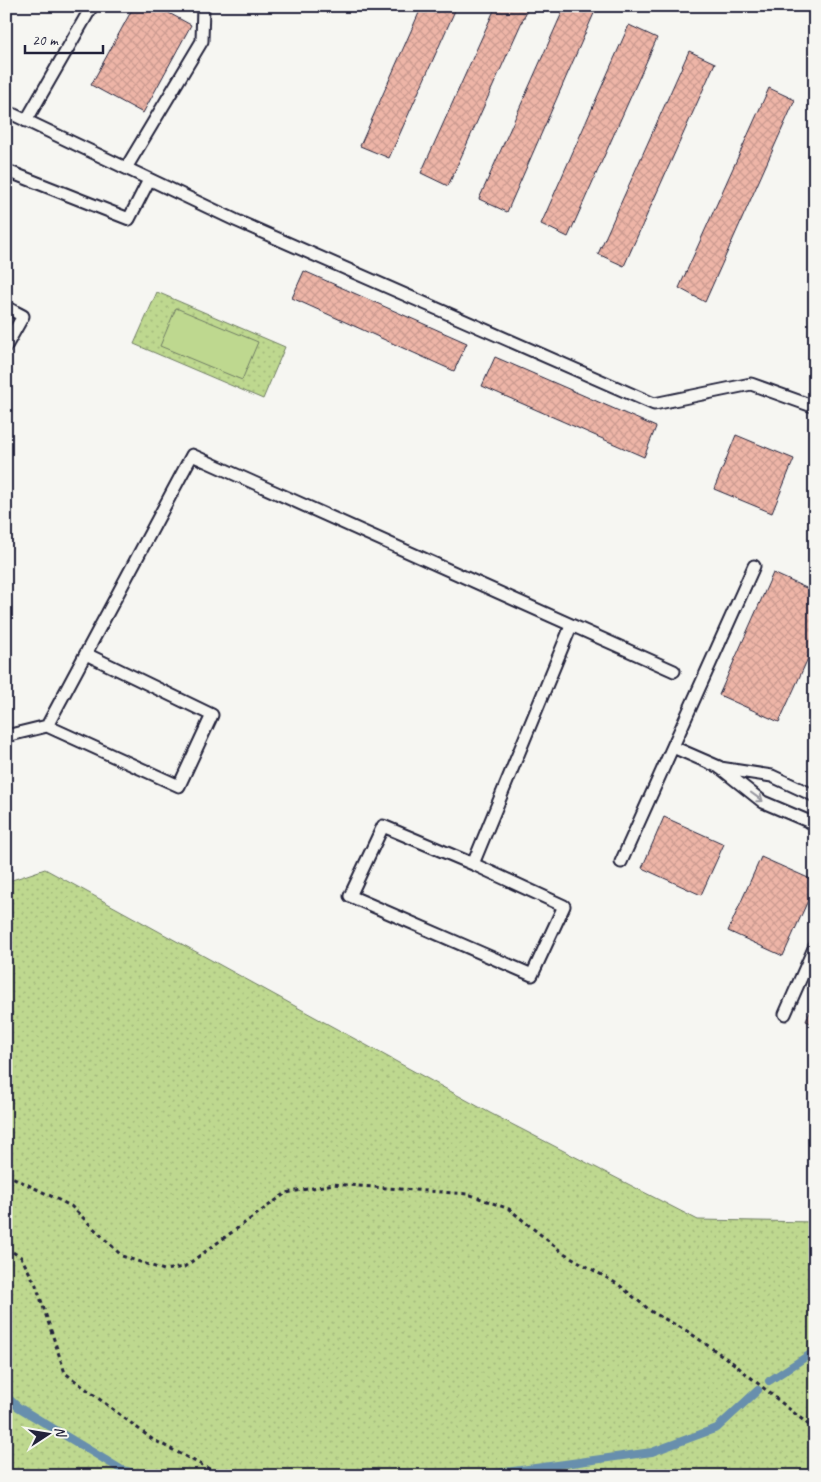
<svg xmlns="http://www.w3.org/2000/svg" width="821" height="1482" font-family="Caveat,sans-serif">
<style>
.grass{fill:url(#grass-dots);stroke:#707d65}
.pitch{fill:#bed88f;stroke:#707d65}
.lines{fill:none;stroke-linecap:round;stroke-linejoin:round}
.stream{stroke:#688fad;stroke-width:8}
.building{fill:url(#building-cross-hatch);stroke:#22223b}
.lane-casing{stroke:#22223b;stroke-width:15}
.path{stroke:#22223b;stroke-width:3;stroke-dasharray:4 4;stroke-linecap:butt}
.lane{stroke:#f6f6f2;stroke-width:11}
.oneway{stroke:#9797a0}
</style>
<defs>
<pattern id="grass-dots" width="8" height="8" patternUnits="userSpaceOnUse" patternTransform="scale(1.25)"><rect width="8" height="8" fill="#bed88f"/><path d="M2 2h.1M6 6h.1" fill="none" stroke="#a3b97c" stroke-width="1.8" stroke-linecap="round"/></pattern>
<pattern id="building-cross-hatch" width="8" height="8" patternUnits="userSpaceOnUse" patternTransform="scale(1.25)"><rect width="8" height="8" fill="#eeb5a7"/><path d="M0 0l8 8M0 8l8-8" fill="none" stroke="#cc9b91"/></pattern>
</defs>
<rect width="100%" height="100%" fill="#f6f6f2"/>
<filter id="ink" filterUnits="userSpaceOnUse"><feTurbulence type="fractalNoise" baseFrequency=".02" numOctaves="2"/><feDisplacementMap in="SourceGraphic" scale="10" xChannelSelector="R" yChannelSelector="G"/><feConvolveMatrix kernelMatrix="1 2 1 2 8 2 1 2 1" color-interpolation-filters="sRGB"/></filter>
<g filter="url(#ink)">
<path class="grass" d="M 157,292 L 285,347 L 263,399 L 134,344 Z
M 45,869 L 490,1113 L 698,1220 L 815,1222 L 815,1476 L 6,1476 L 6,882 Z"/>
<path class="pitch" d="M 176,308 L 258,342 L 242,380 L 160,346 Z"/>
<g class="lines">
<path class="stream" d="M 769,1381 L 815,1351
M 6,1396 L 18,1407 L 122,1470 L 147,1476
M 476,1476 L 652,1452 L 717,1428 L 758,1390"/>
</g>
<path class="building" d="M 134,6 L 156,6 L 191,25 L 143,113 L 91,85 Z
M 422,6 L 457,6 L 389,158 L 360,146 Z
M 496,6 L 529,6 L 448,186 L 421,173 Z
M 565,6 L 584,6 L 595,11 L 507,212 L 479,199 Z
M 629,25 L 657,38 L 568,237 L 541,224 Z
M 689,51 L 715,63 L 624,266 L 598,254 Z
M 769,88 L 795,100 L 705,302 L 679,288 Z
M 304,271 L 467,343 L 454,371 L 292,298 Z
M 495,357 L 656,427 L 644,457 L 482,386 Z
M 736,435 L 794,459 L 772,513 L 714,489 Z
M 773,573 L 815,592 L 815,643 L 779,722 L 719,695 Z
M 664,817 L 724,844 L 701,895 L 642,868 Z
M 761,857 L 815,881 L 815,885 L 783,956 L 728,931 Z
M 815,1002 L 815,1025 L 806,1021 Z"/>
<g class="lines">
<defs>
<path id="lane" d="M 6,111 L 235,220 L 654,404 L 751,384 L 815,407
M 26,121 L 92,6
M 126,168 L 202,41 L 203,6
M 10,172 L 129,219 L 149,180
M 6,307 L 23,316 L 6,346
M 47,726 L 179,786 L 212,715 L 86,654
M 6,736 L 47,726 L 192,455 L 674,671
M 673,747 L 719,767 L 763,802 L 815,824
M 720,768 L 772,776 L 815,796
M 621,862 L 754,566
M 473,864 L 564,906 L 532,975 L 350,896 L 383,826 L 473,864 L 571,626
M 785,1014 L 815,946"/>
</defs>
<use href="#lane" class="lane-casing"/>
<path class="path" d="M 6,1174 L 71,1206 L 122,1256 L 164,1270 L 184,1267 L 286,1193 L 333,1184 L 468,1194 L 509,1209 L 562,1252 L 619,1285 L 652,1312 L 687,1331 L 733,1363 L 815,1430
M 6,1248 L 21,1257 L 36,1285 L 65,1373 L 152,1439 L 223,1476"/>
<use href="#lane" class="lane"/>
</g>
<defs><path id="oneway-shaft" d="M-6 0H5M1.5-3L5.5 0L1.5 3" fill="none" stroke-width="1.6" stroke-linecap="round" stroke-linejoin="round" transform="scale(1.25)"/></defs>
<use class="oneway" href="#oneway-shaft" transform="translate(757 797) rotate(36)"/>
</g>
<rect width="821" height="1482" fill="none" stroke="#f6f6f2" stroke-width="25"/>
<rect x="12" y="12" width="796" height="1457" fill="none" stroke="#22223b" stroke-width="2" filter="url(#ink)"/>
<g transform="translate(48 1434) rotate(78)" stroke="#f6f6f2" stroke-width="4" paint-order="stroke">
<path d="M0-4L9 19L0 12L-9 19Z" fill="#22223b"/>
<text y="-8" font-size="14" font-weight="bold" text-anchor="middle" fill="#22223b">N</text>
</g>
<path d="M25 45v8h78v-8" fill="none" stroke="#22223b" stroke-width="2.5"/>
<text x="32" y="45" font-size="15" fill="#22223b" stroke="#f6f6f2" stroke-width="4" paint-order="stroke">20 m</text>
</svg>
